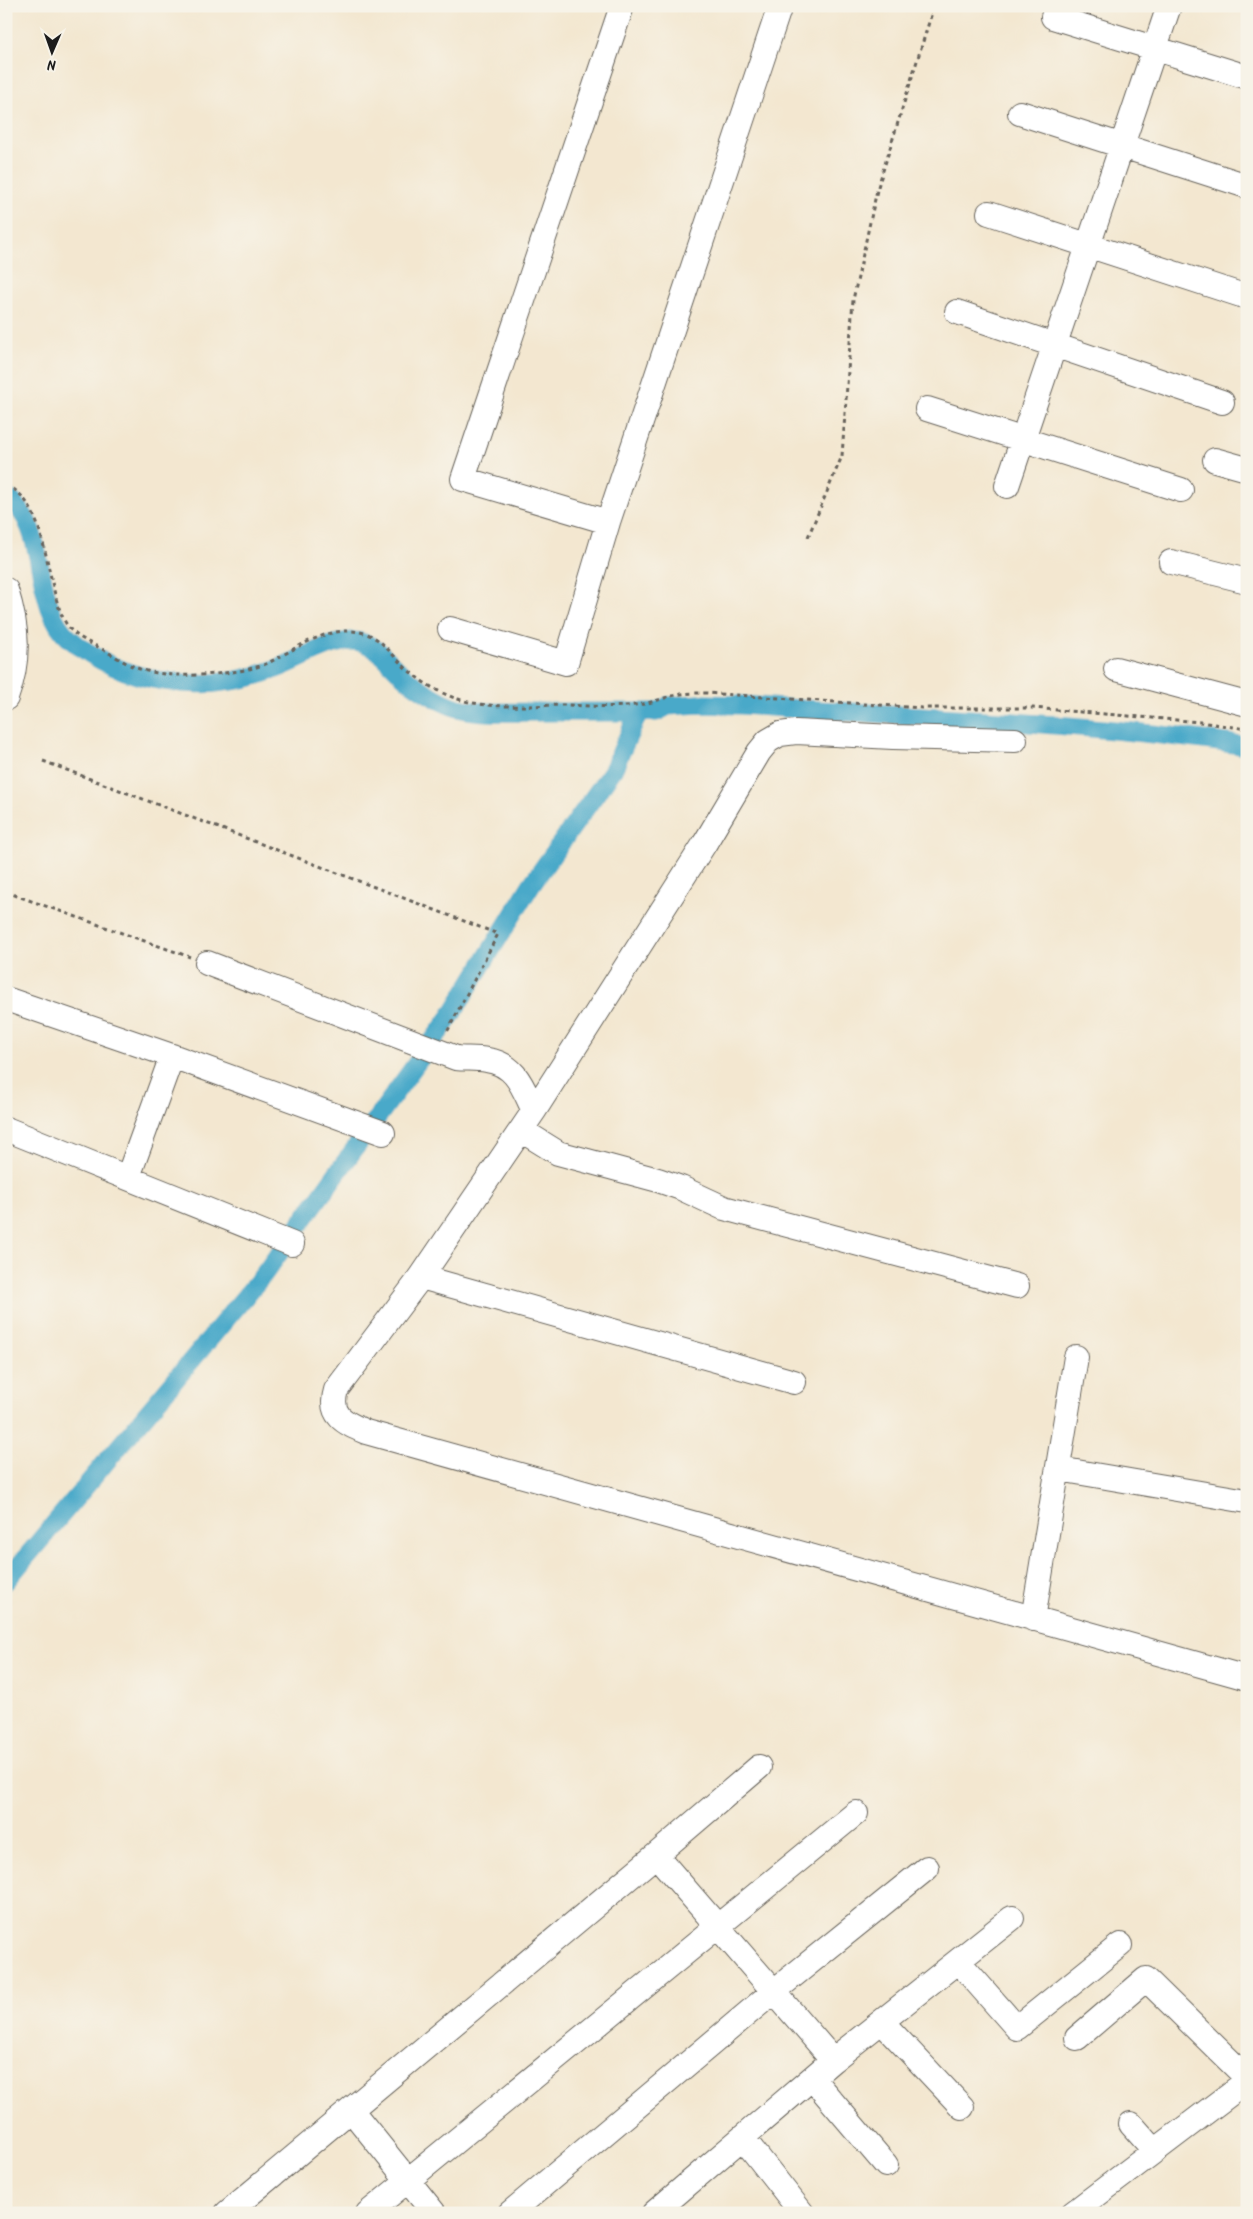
<svg xmlns="http://www.w3.org/2000/svg" width="1253" height="2219" font-family="Kalam,sans-serif">
<style>
.lines{fill:none;stroke-linecap:round;stroke-linejoin:round}
.canal{stroke:#4aa9c9;stroke-width:19}
.minor-casing{stroke:#67635b;stroke-width:26}
.path{stroke:#67635b;stroke-width:3;stroke-dasharray:4 4;stroke-linecap:butt}
.minor{stroke:#fff;stroke-width:24}
</style>
<rect width="100%" height="100%" fill="#f7f3e8"/>
<filter id="ink" filterUnits="userSpaceOnUse"><feTurbulence type="fractalNoise" baseFrequency=".02" numOctaves="2"/><feDisplacementMap in="SourceGraphic" scale="10" xChannelSelector="R" yChannelSelector="G"/><feConvolveMatrix kernelMatrix="1 2 1 2 8 2 1 2 1" color-interpolation-filters="sRGB"/></filter>
<filter id="wash" filterUnits="userSpaceOnUse"><feTurbulence type="fractalNoise" baseFrequency=".0096" numOctaves="4" result="noise"/><feDisplacementMap in="SourceGraphic" scale="20" xChannelSelector="R" yChannelSelector="G"/><feGaussianBlur stdDeviation="1.12" result="paint"/><feColorMatrix in="noise" values="0 0 0 0 0 0 0 0 0 0 0 0 0 0 0 0 0 1.4 0 .05"/><feComposite in="paint" operator="in"/></filter>
<g filter="url(#wash)">
<rect width="100%" height="100%" fill="#f3e7d0"/>
<g class="lines">
<path class="canal" d="M 6,497 C 50,524 31,605 69,638 C 124,686 206,695 273,670 C 297,662 328,641 353,641 C 377,641 393,669 411,682 C 426,693 441,703 458,708 C 481,714 508,712 531,712 C 567,712 603,712 639,712 L 657,712 L 668,706 L 700,704 L 741,705 C 910,717 1080,721 1247,746
M 6,1581 L 264,1274 L 450,1017 L 531,885 L 613,770 L 639,712"/>
</g>
</g>
<g filter="url(#ink)">
<g class="lines">
<defs>
<path id="minor" d="M 1053,17 L 1247,77
M 1020,113 L 1247,186
M 989,213 L 1247,297
M 957,312 L 1222,402
M 927,409 L 1181,490
M 1215,460 L 1247,469
M 1007,486 L 1169,6
M 608,522 L 463,479 L 622,6
M 1171,562 L 1247,581
M 6,590 C 18,628 20,660 6,698
M 450,629 L 566,663 L 608,522 L 780,6
M 1116,669 L 1247,704
M 1015,740 L 893,737 L 796,732 L 780,734 L 768,741 L 759,752 L 705,843 L 534,1111 L 421,1277 L 336,1390 C 328,1416 345,1423 366,1432 L 1247,1678
M 207,963 L 456,1058 C 466,1059 477,1058 487,1060 C 516,1064 523,1088 534,1111
M 6,999 L 172,1056 L 383,1133
M 6,1129 L 292,1244
M 521,1130 L 558,1153 L 658,1180 L 681,1188 L 724,1208 L 1017,1286
M 128,1177 L 172,1056
M 421,1277 L 794,1382
M 1059,1469 L 1247,1501
M 1033,1619 L 1076,1357
M 656,1855 L 833,2060
M 958,1961 L 1017,2028 L 1120,1945
M 882,2022 L 962,2107
M 1077,2038 L 1146,1979 L 1247,2078
M 812,2078 L 886,2165
M 352,2111 L 434,2213
M 1131,2124 L 1155,2151
M 743,2138 L 802,2213
M 227,2213 L 656,1855 L 759,1767
M 368,2213 L 856,1813
M 510,2213 L 773,1992 L 927,1868
M 654,2213 L 833,2060 L 1012,1918
M 1073,2213 L 1247,2081"/>
</defs>
<use href="#minor" class="minor-casing"/>
<path class="path" d="M 6,485 C 50,503 44,589 67,625 C 75,638 96,645 109,653 C 121,660 133,668 147,671 C 176,679 241,675 268,663 C 292,651 318,632 346,631 C 380,630 386,651 408,670 C 423,683 439,693 458,699 C 490,710 534,705 568,705 C 590,706 613,708 635,705 C 650,704 662,698 676,695 C 686,693 696,693 706,693 L 922,708 L 1033,708 L 1200,722 L 1247,729
M 808,537 L 842,456 L 853,300 L 877,190 L 934,6
M 43,761 L 498,934 L 446,1034
M 6,892 L 190,957"/>
<use href="#minor" class="minor"/>
</g>
</g>
<rect width="1253" height="2219" fill="none" stroke="#f7f3e8" stroke-width="25"/>
<g transform="translate(52 52) rotate(182)" stroke="#f7f3e8" stroke-width="4" paint-order="stroke">
<path d="M0-4L9 19L0 12L-9 19Z" fill="#1c1c1c"/>
<text y="-8" font-size="14" font-weight="bold" text-anchor="middle" fill="#1c1c1c">N</text>
</g>
</svg>
